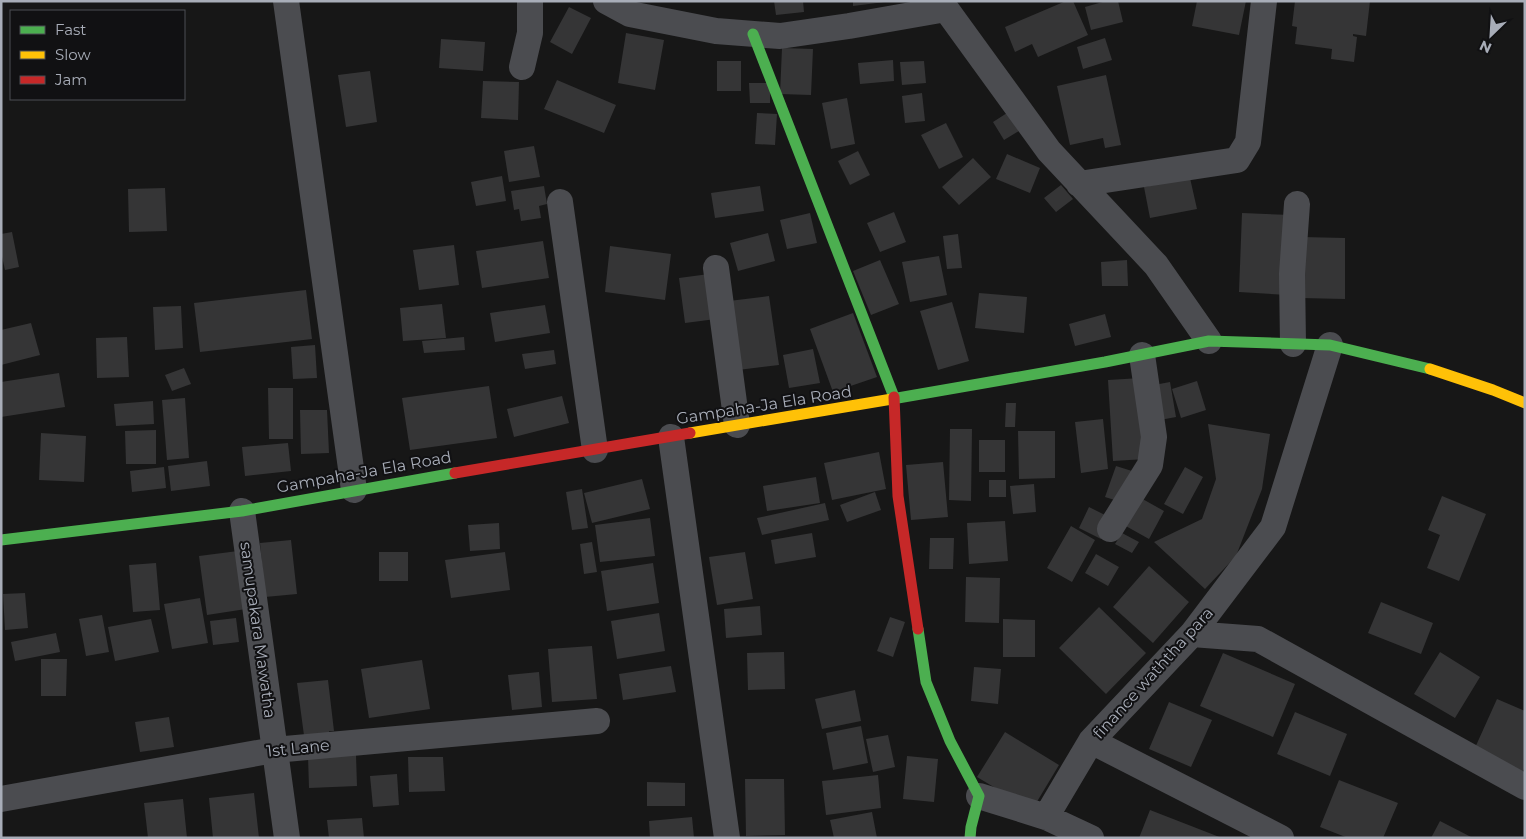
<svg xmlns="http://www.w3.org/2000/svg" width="1526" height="839" font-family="Montserrat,sans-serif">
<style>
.building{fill:#353536}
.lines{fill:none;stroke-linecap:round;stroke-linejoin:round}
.street{stroke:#4b4c50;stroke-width:26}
.fast{stroke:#4caf50;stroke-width:11}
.slow{stroke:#ffc107;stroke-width:11}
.jam{stroke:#c62828;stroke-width:11}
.labels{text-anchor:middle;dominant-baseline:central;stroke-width:4;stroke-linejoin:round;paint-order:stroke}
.street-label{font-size:16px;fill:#a8adb8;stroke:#111113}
</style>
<rect width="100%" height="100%" fill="#171717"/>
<path class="building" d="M 774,1 L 803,1 L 804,12 L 776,15 Z
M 853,1 L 885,1 L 885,2 L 853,6 Z
M 1066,1 L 1073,1 L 1088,35 L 1038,57 L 1032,44 L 1015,52 L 1005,27 Z
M 1106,1 L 1118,1 L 1123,22 L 1091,30 L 1085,7 Z
M 1197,1 L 1246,1 L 1239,35 L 1192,26 Z
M 1295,1 L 1370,1 L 1366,36 L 1353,34 L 1353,36 L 1357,37 L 1354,62 L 1331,59 L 1332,49 L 1295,44 L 1297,27 L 1292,26 Z
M 569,7 L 591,18 L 572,54 L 550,42 Z
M 626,33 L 664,40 L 655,90 L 618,83 Z
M 1105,38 L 1112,60 L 1083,69 L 1077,47 Z
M 441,39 L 485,42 L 483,71 L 439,68 Z
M 782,48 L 813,49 L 811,95 L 780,94 Z
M 893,60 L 894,81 L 860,84 L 858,63 Z
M 717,61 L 741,61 L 741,91 L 717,91 Z
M 924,61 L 926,83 L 902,85 L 900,62 Z
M 370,71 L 377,122 L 346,127 L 338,75 Z
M 1106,75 L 1121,145 L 1105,148 L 1103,138 L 1070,145 L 1057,86 Z
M 557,80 L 616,105 L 604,133 L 544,109 Z
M 483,81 L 519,82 L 518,120 L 481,118 Z
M 749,83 L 770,83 L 770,103 L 750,103 Z
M 922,93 L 925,121 L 905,123 L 902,96 Z
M 847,98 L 855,144 L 831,149 L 822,103 Z
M 757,113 L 777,114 L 775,145 L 755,144 Z
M 1007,113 L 1019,131 L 1004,140 L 993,122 Z
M 946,123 L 963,157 L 939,169 L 921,135 Z
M 534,146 L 540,177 L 509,182 L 504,151 Z
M 858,151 L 870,175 L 850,185 L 838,161 Z
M 1007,154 L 1040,168 L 1030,193 L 996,179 Z
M 973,158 L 991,177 L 959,205 L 942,187 Z
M 502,176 L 506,201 L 476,206 L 471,182 Z
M 1190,178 L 1197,209 L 1150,218 L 1144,187 Z
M 1061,185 L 1073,199 L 1056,212 L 1044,198 Z
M 544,186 L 547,204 L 539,206 L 541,218 L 521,221 L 519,209 L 514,210 L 511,191 Z
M 760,186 L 764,211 L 715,218 L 711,193 Z
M 165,188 L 167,231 L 129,232 L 128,189 Z
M 894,212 L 906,242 L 880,252 L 867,223 Z
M 810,213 L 817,243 L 787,249 L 780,220 Z
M 1242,213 L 1291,215 L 1288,295 L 1239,292 Z
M 12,232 L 19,267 L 5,270 L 1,252 L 1,234 Z
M 768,233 L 775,261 L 738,271 L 730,243 Z
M 958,234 L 962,268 L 947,269 L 943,236 Z
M 1302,237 L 1345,238 L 1345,299 L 1301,298 Z
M 543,241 L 549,278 L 482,288 L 476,251 Z
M 454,245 L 459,285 L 419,290 L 413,250 Z
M 610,246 L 671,254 L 665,300 L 605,292 Z
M 939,256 L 947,295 L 910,302 L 902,262 Z
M 880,260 L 899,304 L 871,315 L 853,271 Z
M 1127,260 L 1128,286 L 1102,286 L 1101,262 Z
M 709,274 L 716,319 L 685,323 L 679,278 Z
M 306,290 L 312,339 L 200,352 L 194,303 Z
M 979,293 L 1027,297 L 1024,333 L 975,328 Z
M 769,296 L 779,365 L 738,370 L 729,301 Z
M 952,302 L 969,361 L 938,370 L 920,311 Z
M 442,304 L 446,338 L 403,341 L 400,308 Z
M 545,305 L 550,333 L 495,342 L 490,313 Z
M 181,306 L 183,348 L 155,350 L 153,307 Z
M 853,313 L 877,377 L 833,392 L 810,329 Z
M 1105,314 L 1111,337 L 1075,346 L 1069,324 Z
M 31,323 L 40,355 L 1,365 L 1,330 Z
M 127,337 L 129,377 L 97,378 L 96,338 Z
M 464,337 L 465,350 L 424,353 L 422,341 Z
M 315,345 L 317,378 L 293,379 L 291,347 Z
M 813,349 L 820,383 L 789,388 L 783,355 Z
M 554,350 L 556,364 L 525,369 L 522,354 Z
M 184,368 L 191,384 L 172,391 L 165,375 Z
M 59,373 L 65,407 L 1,417 L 1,382 Z
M 1141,378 L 1146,459 L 1113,461 L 1108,380 Z
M 1197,381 L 1206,410 L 1181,418 L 1172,389 Z
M 1170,382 L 1176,417 L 1160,420 L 1154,385 Z
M 489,386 L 497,438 L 410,450 L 402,398 Z
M 268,388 L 293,388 L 293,439 L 269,439 Z
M 562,396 L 569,423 L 514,437 L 507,409 Z
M 185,398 L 189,458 L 167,460 L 162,400 Z
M 153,401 L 154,424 L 116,426 L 114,404 Z
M 1006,403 L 1016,403 L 1015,427 L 1005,427 Z
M 300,410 L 327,410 L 329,453 L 301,454 Z
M 1103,419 L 1108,469 L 1081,473 L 1075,422 Z
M 1208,424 L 1270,434 L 1262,489 L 1236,556 L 1205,589 L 1154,542 L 1202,519 L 1216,479 Z
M 950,429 L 972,429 L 971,501 L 949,500 Z
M 156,430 L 156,464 L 126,464 L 125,431 Z
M 1018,431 L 1055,431 L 1055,478 L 1019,479 Z
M 41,433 L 86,436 L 84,482 L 39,480 Z
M 979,440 L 1005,440 L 1005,472 L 979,472 Z
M 288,443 L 291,471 L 245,476 L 242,447 Z
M 879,452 L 886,489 L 832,500 L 824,463 Z
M 207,461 L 210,486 L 171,491 L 168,466 Z
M 943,462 L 948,517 L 911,520 L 906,465 Z
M 1116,466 L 1132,471 L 1121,502 L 1105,497 Z
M 164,467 L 166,488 L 132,492 L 130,471 Z
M 1185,467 L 1203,477 L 1183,514 L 1164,504 Z
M 816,477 L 820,503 L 767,511 L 763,486 Z
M 642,479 L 650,509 L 592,523 L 584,493 Z
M 989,480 L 1006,480 L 1006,497 L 989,497 Z
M 1034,484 L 1036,512 L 1013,514 L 1010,486 Z
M 582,489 L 588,528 L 572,530 L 566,492 Z
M 875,492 L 881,510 L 847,522 L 840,505 Z
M 1442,496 L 1486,514 L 1459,581 L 1427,568 L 1440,535 L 1428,530 Z
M 1139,497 L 1164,511 L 1149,539 L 1124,525 Z
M 825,503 L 829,520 L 762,535 L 757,518 Z
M 1089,507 L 1111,518 L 1101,539 L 1079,528 Z
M 650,518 L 655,556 L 600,562 L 595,525 Z
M 1005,521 L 1008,561 L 969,564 L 967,523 Z
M 499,523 L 500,549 L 470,551 L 468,525 Z
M 1071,526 L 1095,540 L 1072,582 L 1047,568 Z
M 812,533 L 816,557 L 775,564 L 771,540 Z
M 1122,533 L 1139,542 L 1132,553 L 1115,544 Z
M 930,538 L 954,538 L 953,569 L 929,569 Z
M 291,540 L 297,594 L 265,597 L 260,543 Z
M 592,542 L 597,572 L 584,574 L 580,544 Z
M 238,551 L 246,609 L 207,615 L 199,556 Z
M 379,552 L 408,552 L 408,581 L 379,581 Z
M 505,552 L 510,590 L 451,598 L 445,560 Z
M 745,552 L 753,599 L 717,605 L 709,557 Z
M 1096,554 L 1119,567 L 1108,586 L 1085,573 Z
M 156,563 L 160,610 L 133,612 L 129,565 Z
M 653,563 L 659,603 L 607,611 L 601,571 Z
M 1149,566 L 1189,602 L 1153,643 L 1113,607 Z
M 966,577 L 1000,578 L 999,623 L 965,622 Z
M 25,593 L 28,628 L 5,630 L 3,594 Z
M 200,598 L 208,643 L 172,649 L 164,604 Z
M 1381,602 L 1433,623 L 1421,654 L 1368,633 Z
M 760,606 L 762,635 L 726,638 L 724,609 Z
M 1099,607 L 1146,653 L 1106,694 L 1059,648 Z
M 659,613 L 665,651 L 617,659 L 611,621 Z
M 102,615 L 109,652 L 86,656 L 79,619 Z
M 890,617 L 905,622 L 893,657 L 877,651 Z
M 236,618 L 239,642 L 213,645 L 210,621 Z
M 151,619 L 159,652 L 115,661 L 108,627 Z
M 1003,619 L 1035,620 L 1035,657 L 1003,657 Z
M 56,633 L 60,652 L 15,661 L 11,642 Z
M 592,646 L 597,699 L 552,702 L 548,649 Z
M 784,652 L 785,689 L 748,690 L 747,653 Z
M 1440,652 L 1480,677 L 1455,718 L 1414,694 Z
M 1223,653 L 1295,684 L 1273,737 L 1200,706 Z
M 41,659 L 67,659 L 66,696 L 41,696 Z
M 422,660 L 430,709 L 369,718 L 361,669 Z
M 671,666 L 676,692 L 623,700 L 619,674 Z
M 974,667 L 1001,669 L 998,704 L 971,701 Z
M 539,672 L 542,707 L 512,710 L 508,675 Z
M 328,680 L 334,731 L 329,731 L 330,740 L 305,743 L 297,683 Z
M 855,690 L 861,721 L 822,729 L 815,699 Z
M 1497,699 L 1525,711 L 1525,767 L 1522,773 L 1474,750 Z
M 1169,702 L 1212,720 L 1191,767 L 1149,749 Z
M 1295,712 L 1347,734 L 1330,776 L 1277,754 Z
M 169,717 L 174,747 L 140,752 L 135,722 Z
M 861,726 L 868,763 L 833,770 L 826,733 Z
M 1005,732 L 1059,765 L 1032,810 L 977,777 Z
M 888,735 L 895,767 L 873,772 L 866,739 Z
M 356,755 L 357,786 L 309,788 L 308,756 Z
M 907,756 L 938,759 L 934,802 L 903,799 Z
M 408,757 L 443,757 L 445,791 L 409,792 Z
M 397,774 L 399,805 L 373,807 L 370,776 Z
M 878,775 L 881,808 L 826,815 L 822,781 Z
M 745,779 L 784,779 L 785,835 L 746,836 Z
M 1339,780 L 1398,803 L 1383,838 L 1348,838 L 1320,827 Z
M 647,782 L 685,783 L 685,806 L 647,806 Z
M 254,793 L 259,838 L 213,838 L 209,798 Z
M 183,799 L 187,838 L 148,838 L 144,803 Z
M 1150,810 L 1222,838 L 1139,838 Z
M 872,812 L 877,838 L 834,838 L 830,820 Z
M 692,817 L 694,838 L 650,838 L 649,821 Z
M 362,818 L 364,838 L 329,838 L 327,820 Z
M 1440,821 L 1473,838 L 1431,838 Z"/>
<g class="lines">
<path class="street" d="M 286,1 L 354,490
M 606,1 L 630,14 L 716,31 L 780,36 L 849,26 L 946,9
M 943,1 L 946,9 L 1049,151 L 1156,265 L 1209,341
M 522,67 L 530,33 L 530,1
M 1079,184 L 1237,160 L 1248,142 L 1264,1
M 560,202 L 595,450
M 716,268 L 737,425
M 1293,344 L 1292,274 L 1297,204
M 671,437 L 727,838
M 242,511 L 287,838
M 1110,529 L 1150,465 L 1154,437 L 1142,355
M 1192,634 L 1258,639 L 1525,787
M 1091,741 L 1281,838
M 979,796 L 1046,817 L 1091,838
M 1,799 L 274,750 L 597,721
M 1046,817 L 1091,741 L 1192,634 L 1273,527 L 1330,345"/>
<path class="fast" d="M 753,34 L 894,397
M 892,399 L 1105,362 L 1209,341 L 1330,345 L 1430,369
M 1,540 L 242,511 L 455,473
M 918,629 L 926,682 L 950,741 L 979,796 L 971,827 L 970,838"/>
<path class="slow" d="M 1430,369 L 1493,390 L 1525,403
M 690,433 L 892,399"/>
<path class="jam" d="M 894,397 L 898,496 L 918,629
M 455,473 L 690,433"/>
</g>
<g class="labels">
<g class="street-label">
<text transform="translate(764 405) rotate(-9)">Gampaha-Ja Ela Road</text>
<text transform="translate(364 472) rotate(-10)">Gampaha-Ja Ela Road</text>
<text transform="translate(258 630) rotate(82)">samupakara Mawatha</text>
<text transform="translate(1153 673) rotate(-48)">finance waththa para</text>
<text transform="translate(298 748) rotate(-6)">1st Lane</text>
</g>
</g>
<rect width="1526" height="839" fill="none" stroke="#a8adb8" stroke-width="5"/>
<rect x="10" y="10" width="175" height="90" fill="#111113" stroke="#4d4f55"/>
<rect x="20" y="26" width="25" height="8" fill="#4caf50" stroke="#4d4f55"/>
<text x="55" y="35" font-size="15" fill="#a8adb8">Fast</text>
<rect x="20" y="51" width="25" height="8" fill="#ffc107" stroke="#4d4f55"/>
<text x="55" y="60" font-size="15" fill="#a8adb8">Slow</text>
<rect x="20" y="76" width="25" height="8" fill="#c62828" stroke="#4d4f55"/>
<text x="55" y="85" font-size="15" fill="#a8adb8">Jam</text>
<g transform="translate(1491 35) rotate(205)" stroke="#111113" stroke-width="4" paint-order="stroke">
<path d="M0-4L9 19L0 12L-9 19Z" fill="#a8adb8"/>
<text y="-8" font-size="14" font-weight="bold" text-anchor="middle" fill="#a8adb8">N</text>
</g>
</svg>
